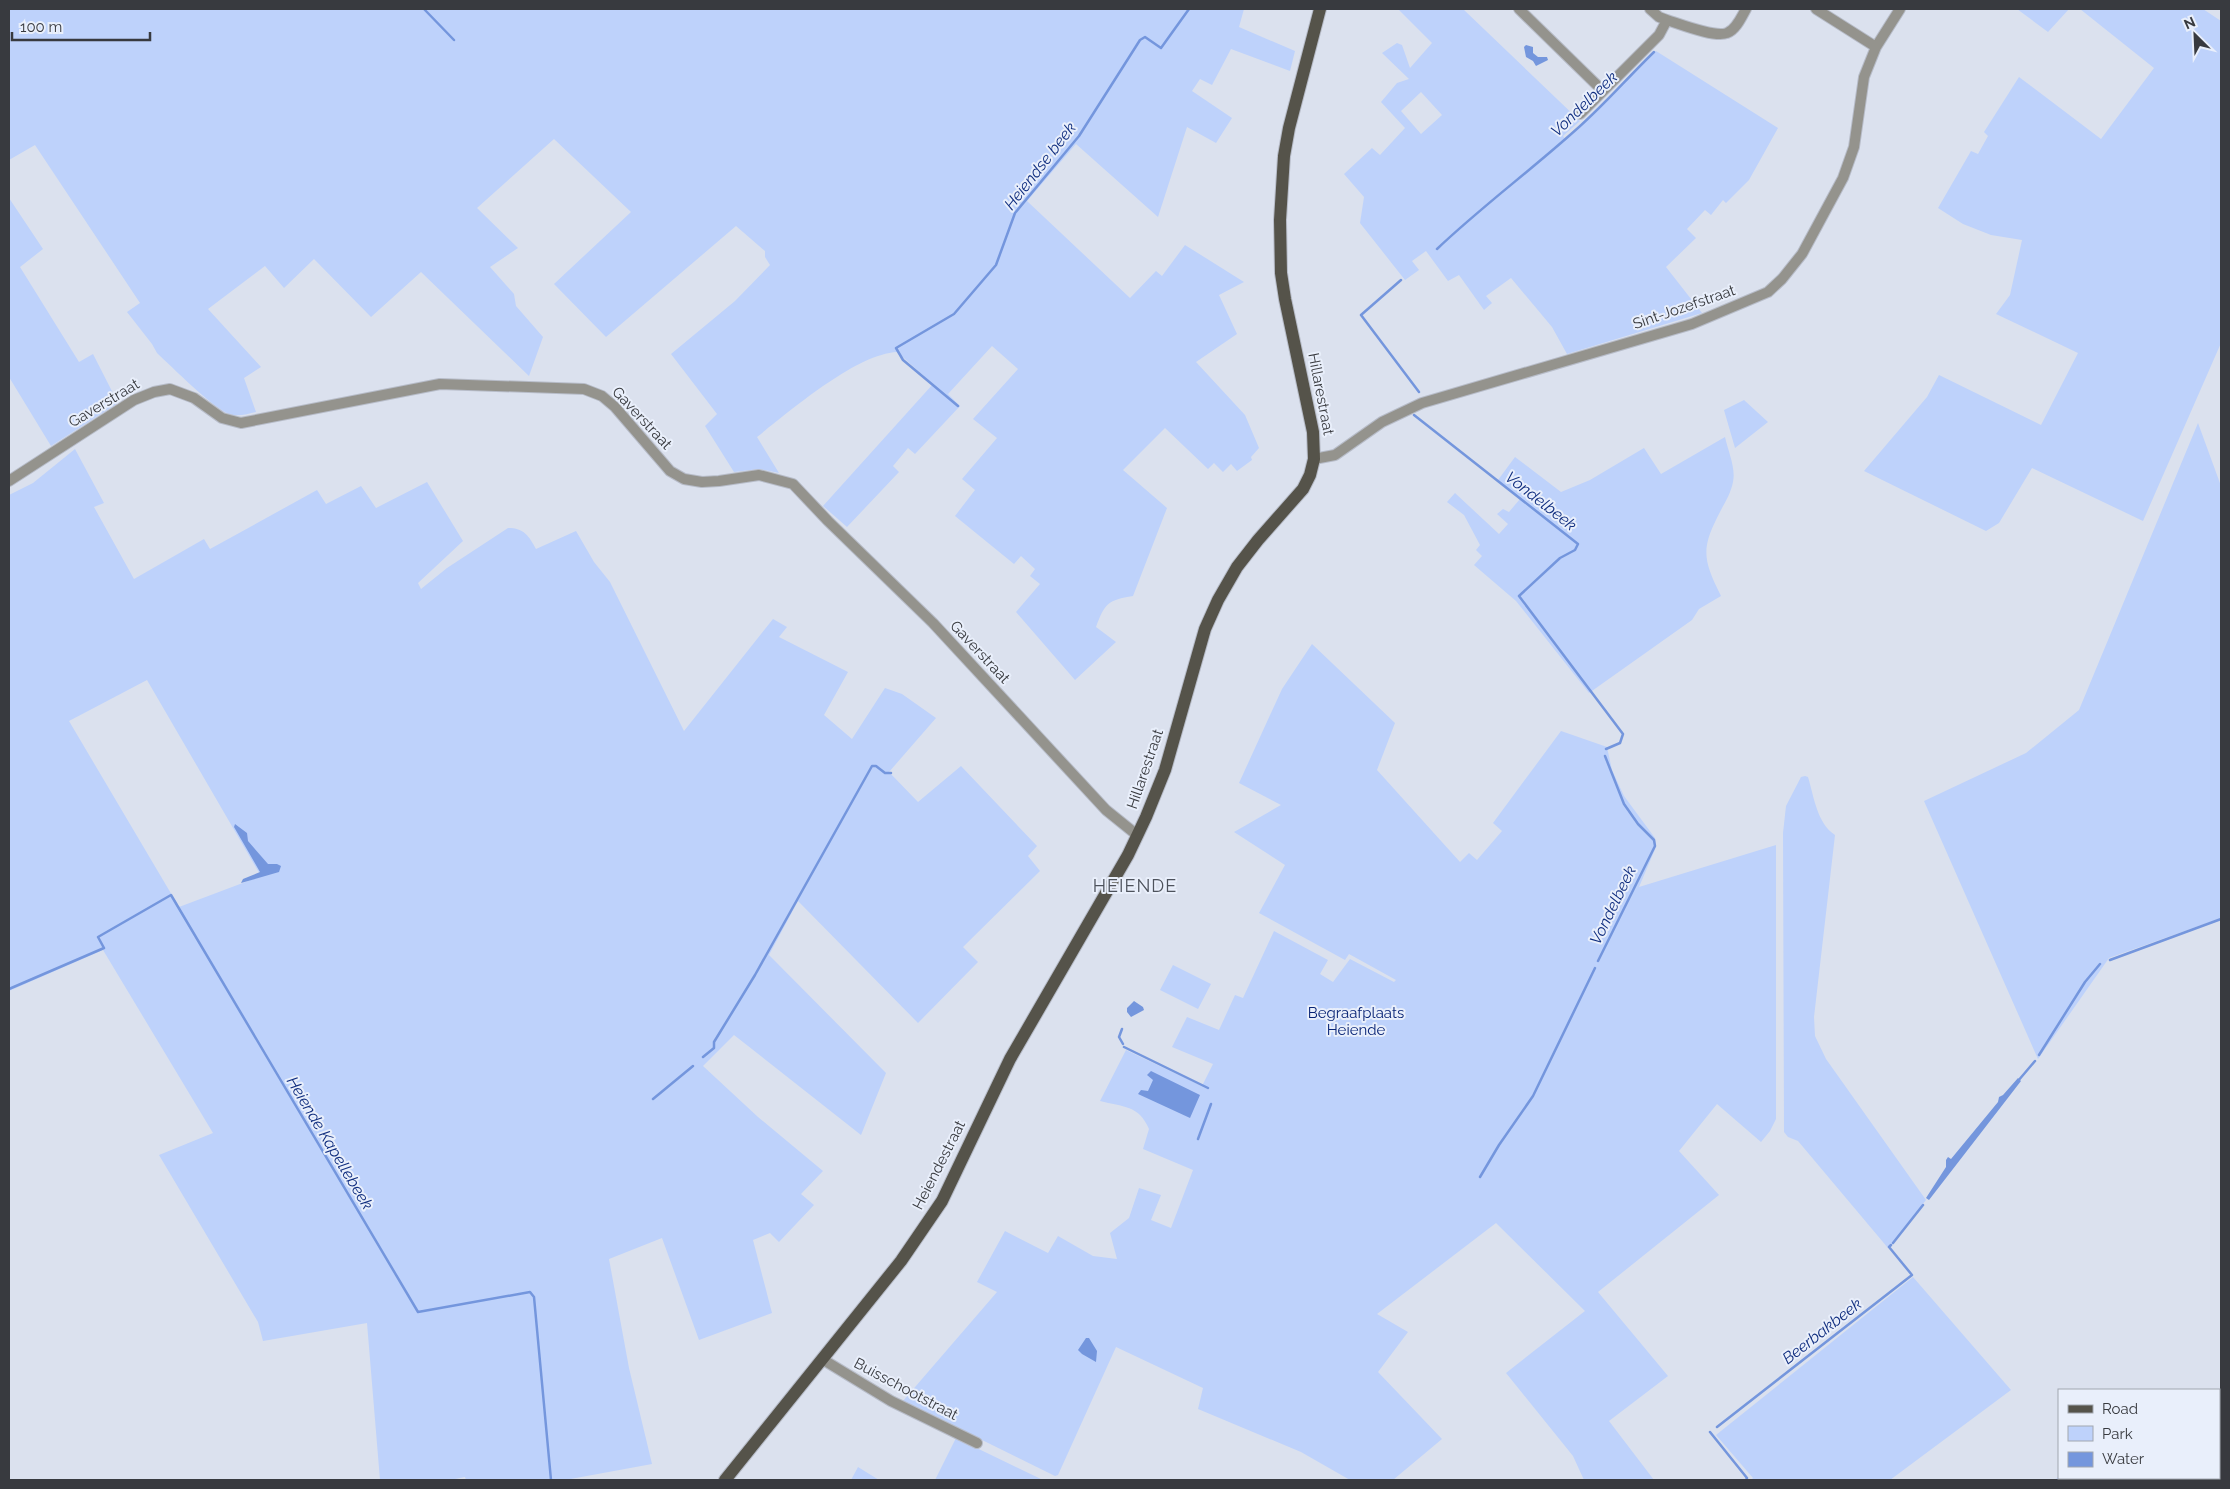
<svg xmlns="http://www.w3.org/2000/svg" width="2230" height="1489" font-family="Raleway,sans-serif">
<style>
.green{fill:#bed2fb;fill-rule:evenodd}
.water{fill:#7496dd}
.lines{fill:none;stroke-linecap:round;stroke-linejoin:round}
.stream{stroke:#7496dd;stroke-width:2.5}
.minor-casing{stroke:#b7bcc8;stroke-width:12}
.major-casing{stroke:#b7bcc8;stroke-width:14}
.minor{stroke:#94938d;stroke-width:10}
.major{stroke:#55534a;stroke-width:12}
.labels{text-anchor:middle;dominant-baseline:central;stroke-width:4;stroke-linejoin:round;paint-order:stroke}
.street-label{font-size:15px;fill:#383a3f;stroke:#e9effb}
.park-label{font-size:15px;fill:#082476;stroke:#e9effb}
.water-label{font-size:16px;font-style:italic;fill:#0f2d7f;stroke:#e9effb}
.quarter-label{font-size:18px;letter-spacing:1px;fill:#4d525c;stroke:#e9effb}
</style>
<rect width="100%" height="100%" fill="#dbe1ee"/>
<path class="green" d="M 9,9 L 1244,9 L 1239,27 L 1295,51 L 1290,71 L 1231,49 L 1212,85 L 1200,79 L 1192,91 L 1232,118 L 1216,143 L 1187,127 L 1158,217 L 1076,144 L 1027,201 L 1130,298 L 1156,271 L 1162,276 L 1185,245 L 1244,282 L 1219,295 L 1237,334 L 1196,362 L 1245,415 L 1259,448 L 1251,457 L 1252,460 L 1237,471 L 1231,464 L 1223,472 L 1214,463 L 1208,469 L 1165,428 L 1123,470 L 1167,508 L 1133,596 C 1108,600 1105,603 1096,627 L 1116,642 L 1075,680 L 1016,612 L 1040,584 L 1030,576 L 1035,569 L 1021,556 L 1014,564 L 955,516 L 975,490 L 962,479 L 997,438 L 973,419 L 1018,369 L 992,346 L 948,394 L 960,406 L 915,454 L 908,448 L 893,466 L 899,472 L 847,527 L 823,506 L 933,384 L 897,352 C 856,354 790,411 757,437 L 779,473 L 759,469 L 734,472 L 705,426 L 717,414 L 671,354 L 735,301 L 770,265 L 765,257 L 765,251 L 736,226 L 606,337 L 554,284 L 631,212 L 554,139 L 477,208 L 518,248 L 490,267 L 514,294 L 516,306 L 543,337 L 529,376 L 421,272 L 371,317 L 314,259 L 284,288 L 265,266 L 208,309 L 261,367 L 244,378 L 256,412 C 247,414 238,417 229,414 C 213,408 172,367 157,353 L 152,344 L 127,312 L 140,303 L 35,145 L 9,160 Z
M 1398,9 L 1463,9 L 1580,121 L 1563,136 L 1565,139 L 1656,51 L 1778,128 L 1749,180 L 1726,203 L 1723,200 L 1711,215 L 1705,210 L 1687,229 L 1696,238 L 1666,267 L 1702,313 L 1567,354 L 1552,327 L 1511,278 L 1486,296 L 1492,303 L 1484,310 L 1459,275 L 1448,281 L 1426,251 L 1412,261 L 1419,270 L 1405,280 L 1360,223 L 1364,197 L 1344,174 L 1372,148 L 1380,155 L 1405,128 L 1381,102 L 1397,83 L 1409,79 L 1382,53 L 1397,43 L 1402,45 L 1410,68 L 1432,43 ZM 1421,92 L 1442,115 L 1421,134 L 1401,111 Z
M 2017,9 L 2069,9 L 2048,32 Z
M 2080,9 L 2203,9 L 2221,21 L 2221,343 L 2143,521 L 2032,468 L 1999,523 L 1986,531 L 1864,471 L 1927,397 L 1939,375 L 2041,425 L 2078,353 L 1996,314 L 2010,295 L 2022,240 L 1991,235 L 1963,224 L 1938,208 L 1971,151 L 1978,154 L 1988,136 L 1984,132 L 2019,77 L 2101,139 L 2154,68 Z
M 9,198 L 43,249 L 20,267 L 79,362 L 93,354 L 118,403 L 51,446 L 9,377 Z
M 1744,400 L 1768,422 L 1735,448 L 1724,410 Z
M 2198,423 L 2221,486 L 2221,918 L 2109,958 L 2038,1059 L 1924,801 L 2026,753 L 2079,710 Z
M 1725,437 C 1728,451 1736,468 1733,482 C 1731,492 1726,501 1721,510 C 1701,548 1702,558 1721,596 L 1699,609 L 1692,620 L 1589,693 L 1516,601 L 1474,565 L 1482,556 L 1476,550 L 1480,545 L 1464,515 L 1447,502 L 1455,493 L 1499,534 L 1508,524 L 1497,514 L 1503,509 L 1509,512 L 1520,499 L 1498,480 L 1515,457 L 1561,492 L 1590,480 L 1644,448 L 1661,474 Z
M 75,449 L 104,503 L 94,507 L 134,579 L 204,539 L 210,549 L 317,490 L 326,504 L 361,486 L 376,508 L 427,482 L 463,541 L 418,583 L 421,589 L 447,568 L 508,528 C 524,528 529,536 536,549 L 576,531 L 594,562 L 610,582 L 684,731 L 773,619 L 787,627 L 779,637 L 848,672 L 824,715 L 852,739 L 885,688 L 902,694 L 936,718 L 889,772 L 918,802 L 961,766 L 1037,846 L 1028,856 L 1040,871 L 963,947 L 978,962 L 918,1023 L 798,901 L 769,955 L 886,1073 L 861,1135 L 734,1035 L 703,1066 L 758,1117 L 823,1171 L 801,1194 L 814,1205 L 779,1242 L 770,1233 L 753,1240 L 772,1313 L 699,1340 L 662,1238 L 609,1259 L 629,1368 L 652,1464 L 565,1480 L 466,1480 L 465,1477 L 450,1480 L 380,1480 L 367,1323 L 263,1341 L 258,1322 L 159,1155 L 213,1133 L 103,950 L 9,991 L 9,495 L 33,483 ZM 147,680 L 261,876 L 179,907 L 69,721 Z
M 1312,644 L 1395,723 L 1377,770 L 1460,862 L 1469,853 L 1477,860 L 1502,831 L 1493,823 L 1561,731 L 1607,747 L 1612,770 L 1624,796 L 1655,838 L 1656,847 L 1639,887 L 1776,845 L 1776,1119 L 1770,1131 L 1761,1142 L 1717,1104 L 1679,1151 L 1719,1195 L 1598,1292 L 1668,1376 L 1609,1421 L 1654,1480 L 1584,1480 L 1573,1456 L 1506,1373 L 1585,1311 L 1496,1223 L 1377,1314 L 1408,1332 L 1378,1372 L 1442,1439 L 1393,1480 L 1350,1480 L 1301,1452 L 1198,1409 L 1203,1388 L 1116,1347 L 1058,1475 L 1055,1476 L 903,1401 L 997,1292 L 977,1282 L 1005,1231 L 1048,1253 L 1058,1236 L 1093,1256 L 1117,1259 L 1110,1233 L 1129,1218 L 1139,1188 L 1161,1195 L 1151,1220 L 1171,1228 L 1193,1170 L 1143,1149 L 1149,1129 C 1139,1105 1123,1107 1100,1101 L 1126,1050 L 1202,1086 L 1213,1064 L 1172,1047 L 1187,1017 L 1219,1030 L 1235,995 L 1243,998 L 1274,931 L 1328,960 L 1320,974 L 1333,982 L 1350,959 L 1394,982 L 1396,980 L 1349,954 L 1345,960 L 1259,913 L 1285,865 L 1234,832 L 1281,805 L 1239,783 L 1282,689 Z
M 1805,776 L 1808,777 C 1814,797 1817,823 1835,835 L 1814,1017 L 1815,1036 L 1826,1059 L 1926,1200 L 1888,1248 L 1798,1141 L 1788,1137 L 1784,1132 L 1783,833 L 1786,806 L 1801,777 Z
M 1173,965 L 1211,984 L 1198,1009 L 1160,990 Z
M 1913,1277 L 2011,1390 L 1890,1480 L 1751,1480 L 1753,1478 L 1716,1435 Z
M 956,1438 L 1043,1480 L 935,1480 Z
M 858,1467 L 879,1480 L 851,1480 Z
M 2059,1476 L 2106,1478 L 2109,1480 L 2055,1480 Z"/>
<path class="water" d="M 1526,45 L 1533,47 L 1533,53 L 1538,57 L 1547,57 L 1548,60 L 1536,66 L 1533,61 L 1526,57 L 1524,47 Z
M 235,824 L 247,833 L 248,841 L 268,864 L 277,864 L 281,866 L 279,872 L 241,883 L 243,879 L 260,872 L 234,827 Z
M 1134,1001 L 1143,1007 L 1144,1010 L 1131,1017 L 1127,1012 L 1127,1008 Z
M 1151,1071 L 1200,1095 L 1190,1118 L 1138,1094 L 1141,1090 L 1148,1091 L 1153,1080 L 1147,1075 Z
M 2018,1078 L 2021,1081 L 1929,1200 L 1926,1198 L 1946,1167 L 1946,1160 L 1948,1157 L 1951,1159 L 1998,1102 L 1999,1097 L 2003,1095 Z
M 1086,1338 L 1089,1338 L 1097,1351 L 1096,1362 L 1082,1354 L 1078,1350 Z"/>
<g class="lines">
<path class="stream" d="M 424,9 L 454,40
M 1437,249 C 1479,209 1526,174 1570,135 C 1600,110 1626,79 1654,52
M 1401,280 L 1361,315 L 1419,392
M 958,406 L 903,360 L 896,348 L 954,314 L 996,265 L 1015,213 L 1079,136 L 1140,40 L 1145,37 L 1161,48 L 1189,9
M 1414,415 L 1578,544 L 1575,550 L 1560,558 L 1519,596 L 1623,734 L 1620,743 L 1606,749
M 2110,960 L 2221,919
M 1598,961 L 1655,846 L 1654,840 L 1638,824 L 1624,804 L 1605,756
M 9,989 L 104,948 L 98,937 L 171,895 L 418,1312 L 530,1292 L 534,1297 L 551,1480
M 1122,1029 L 1119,1037 L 1123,1044
M 1124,1047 L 1208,1088
M 2039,1055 L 2085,982 L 2100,964
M 703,1057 L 714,1048 L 714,1042 L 755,975 L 872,766 L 876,766 L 885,773 L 891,773
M 2018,1081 L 2035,1061
M 653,1099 L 693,1066
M 1198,1139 L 1211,1104
M 1480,1177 L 1499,1145 L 1533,1096 L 1595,968
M 1893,1243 L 1923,1205
M 1717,1427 L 1912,1275 L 1889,1247 L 1891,1245
M 1710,1432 L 1747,1478 L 1746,1480"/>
<defs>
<path id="minor" d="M 1519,9 L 1603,91 L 1659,35 L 1667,20
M 1650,9 L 1659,17 L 1667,20 C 1680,24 1715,38 1727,33 C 1736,30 1742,16 1746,9
M 1816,9 L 1876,47
M 1580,114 L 1603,91
M 1314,459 L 1335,455 L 1382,422 L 1422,403 L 1692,324 L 1768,292 L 1782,279 L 1802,254 L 1843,178 L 1854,147 L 1864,77 L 1876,47 L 1900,9
M 9,481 L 134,400 L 154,392 L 170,389 L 194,398 L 222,418 L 241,423 L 440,384 L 584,389 L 602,396 L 615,407 L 670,471 L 684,479 L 702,482 L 719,481 L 759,475 L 793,484 L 828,521 L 933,623 L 1106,810 L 1137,835
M 822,1359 L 891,1401 L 977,1443"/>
<path id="major" d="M 725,1480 L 901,1261 L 942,1201 L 1010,1059 L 1128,855 L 1146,817 L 1165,770 L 1205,629 L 1218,600 L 1237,567 L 1258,540 L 1303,489 L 1310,475 L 1314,459 L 1313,432 L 1285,299 L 1281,273 L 1280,220 L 1284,156 L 1289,128 L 1320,9"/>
</defs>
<use href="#minor" class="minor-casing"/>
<use href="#major" class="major-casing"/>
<use href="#minor" class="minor"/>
<use href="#major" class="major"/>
</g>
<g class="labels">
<g class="street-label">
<text transform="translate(1684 307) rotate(-19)">Sint-Jozefstraat</text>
<text transform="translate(1321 394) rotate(79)">Hillarestraat</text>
<text transform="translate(104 403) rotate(-31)">Gaverstraat</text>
<text transform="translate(642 418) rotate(47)">Gaverstraat</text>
<text transform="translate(980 652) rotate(47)">Gaverstraat</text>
<text transform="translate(1145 769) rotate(-71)">Hillarestraat</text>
<text transform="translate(939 1165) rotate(-63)">Heiendestraat</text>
<text transform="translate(906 1389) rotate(28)">Buisschootstraat</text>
</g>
<g class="park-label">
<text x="1356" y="1013">Begraafplaats<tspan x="1356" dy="17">Heiende</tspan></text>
</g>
<g class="water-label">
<text transform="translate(1584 104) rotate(-44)">Vondelbeek</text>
<text transform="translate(1040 166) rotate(-52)">Heiendse beek</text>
<text transform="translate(1541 501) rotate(38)">Vondelbeek</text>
<text transform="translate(1613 905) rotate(-64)">Vondelbeek</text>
<text transform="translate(330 1143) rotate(59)">Heiende Kapellebeek</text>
<text transform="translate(1822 1331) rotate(-38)">Beerbakbeek</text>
</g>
<g class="quarter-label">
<text x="1135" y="885">HEIENDE</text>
</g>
</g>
<rect width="2230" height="1489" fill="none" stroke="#383a3f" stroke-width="20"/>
<rect x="2058" y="1389" width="162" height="90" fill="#e9effb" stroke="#a2a7b0"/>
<rect x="2068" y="1405" width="25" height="8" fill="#55534a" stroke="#a2a7b0"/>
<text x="2102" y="1414" font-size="15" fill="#383a3f">Road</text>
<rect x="2068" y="1426" width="25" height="15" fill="#bed2fb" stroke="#a2a7b0"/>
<text x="2102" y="1439" font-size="15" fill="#383a3f">Park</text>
<rect x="2068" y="1452" width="25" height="15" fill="#7496dd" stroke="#a2a7b0"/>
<text x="2102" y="1464" font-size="15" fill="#383a3f">Water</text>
<g transform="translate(2195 35) rotate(336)" stroke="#e9effb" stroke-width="4" paint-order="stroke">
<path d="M0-4L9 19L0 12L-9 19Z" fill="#383a3f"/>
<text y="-8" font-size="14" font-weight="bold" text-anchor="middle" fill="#383a3f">N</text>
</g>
<path d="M12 32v8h138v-8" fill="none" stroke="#383a3f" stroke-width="2.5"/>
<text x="20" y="32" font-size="15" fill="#383a3f" stroke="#e9effb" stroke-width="4" paint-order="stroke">100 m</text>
</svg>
